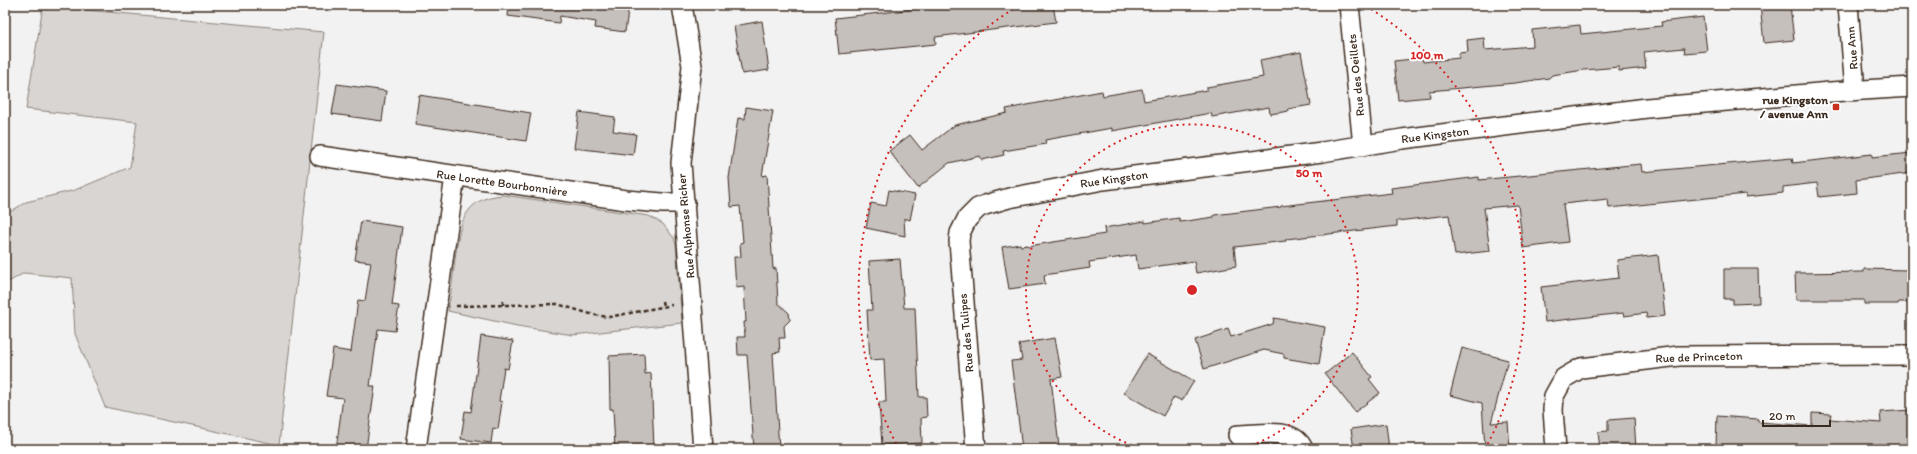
<svg xmlns="http://www.w3.org/2000/svg" width="1917" height="454" font-family="Itim,sans-serif">
<style>
.green{fill:#d8d5d2;stroke:#8a8078}
.building{fill:#c6c0bd;stroke:#3b2a1e}
.lines{fill:none;stroke-linecap:round;stroke-linejoin:round}
.minor-casing{stroke:#3b2a1e;stroke-width:22}
.path{stroke:#3b2a1e;stroke-width:2.5;stroke-dasharray:4 3;stroke-linecap:butt}
.minor{stroke:#fff;stroke-width:19}
.ring{fill:none;stroke:#d62828;stroke-width:2;stroke-dasharray:2 4}
.poi-dot{fill:#c8321e;stroke:#fff;stroke-width:1.5}
.labels{text-anchor:middle;dominant-baseline:central;stroke-width:4;stroke-linejoin:round;paint-order:stroke}
.street-label{font-size:12px;fill:#3b2a1e;stroke:#fff}
.poi-label{font-size:12px;font-weight:bold;fill:#3b2a1e;stroke:#fff;text-anchor:end}
.centre{fill:#d62828;stroke:#fff;stroke-width:2}
.ring-label{font-size:12px;text-anchor:middle;font-weight:bold;fill:#d62828;stroke:#fff;stroke-width:4;stroke-linejoin:round;paint-order:stroke}
</style>
<rect width="100%" height="100%" fill="#f3f2f2"/>
<filter id="ink" filterUnits="userSpaceOnUse"><feTurbulence type="fractalNoise" baseFrequency=".025" numOctaves="2"/><feDisplacementMap in="SourceGraphic" scale="8" xChannelSelector="R" yChannelSelector="G"/><feConvolveMatrix kernelMatrix="1 2 1 2 8 2 1 2 1" color-interpolation-filters="sRGB"/></filter>
<g filter="url(#ink)">
<path class="green" d="M 43,6 L 324,32 L 279,445 L 105,407 L 75,334 L 72,278 L 24,273 L 5,284 L 5,215 L 26,202 L 75,190 L 130,167 L 137,122 L 26,109 Z
M 503,195 L 649,216 L 663,224 L 674,238 L 676,245 L 682,323 L 573,335 L 517,326 L 448,311 C 451,294 453,276 455,259 C 460,225 462,198 503,195 Z"/>
<path class="building" d="M 509,5 L 629,5 L 625,32 L 595,28 L 596,22 L 560,16 L 559,23 L 508,16 Z
M 952,5 L 1053,5 L 1056,22 L 935,37 L 936,44 L 839,54 L 835,18 Z
M 1760,5 L 1790,5 L 1794,40 L 1764,43 Z
M 1703,17 L 1707,51 L 1685,53 L 1684,48 L 1644,52 L 1646,68 L 1619,71 L 1619,67 L 1584,70 L 1552,75 L 1549,78 L 1515,83 L 1429,91 L 1430,97 L 1398,100 L 1394,61 L 1422,58 L 1423,62 L 1459,58 L 1459,53 L 1468,52 L 1467,40 L 1484,38 L 1485,50 L 1533,46 L 1532,30 L 1580,25 L 1581,34 L 1662,26 L 1661,22 Z
M 762,21 L 769,70 L 742,74 L 734,26 Z
M 1301,52 L 1311,105 L 1288,109 L 1289,111 L 1270,114 L 1269,107 L 1212,117 L 1211,113 L 1112,131 L 1112,128 L 1045,140 L 1046,144 L 1003,151 L 1004,155 L 982,160 L 980,156 L 949,163 L 918,188 L 889,151 L 910,135 L 922,150 L 955,125 L 1007,113 L 1006,109 L 1102,91 L 1103,96 L 1142,89 L 1144,101 L 1207,90 L 1207,87 L 1263,77 L 1260,60 Z
M 337,84 L 386,91 L 382,121 L 332,114 Z
M 419,95 L 531,113 L 526,141 L 415,124 Z
M 746,107 L 773,111 L 762,176 L 767,175 L 773,269 L 776,268 L 778,303 L 789,313 L 790,320 L 784,326 L 785,338 L 779,338 L 780,352 L 773,353 L 779,449 L 754,449 L 747,355 L 738,355 L 737,337 L 745,337 L 744,322 L 746,322 L 744,287 L 736,288 L 734,257 L 741,257 L 740,243 L 743,242 L 740,206 L 731,207 L 729,178 L 738,118 L 745,119 Z
M 579,112 L 615,117 L 613,131 L 636,134 L 633,155 L 574,148 Z
M 1912,153 L 1912,173 L 1856,180 L 1857,193 L 1819,197 L 1817,183 L 1783,187 L 1783,193 L 1746,197 L 1746,194 L 1609,208 L 1608,199 L 1563,204 L 1568,242 L 1523,248 L 1518,205 L 1484,208 L 1490,251 L 1455,255 L 1449,215 L 1397,221 L 1397,226 L 1286,239 L 1286,241 L 1234,247 L 1236,266 L 1196,273 L 1194,261 L 1138,269 L 1136,255 L 1089,262 L 1090,268 L 1044,275 L 1045,284 L 1009,289 L 1002,247 L 1020,244 L 1021,246 L 1028,245 L 1028,246 L 1105,234 L 1104,228 L 1145,221 L 1145,223 L 1179,218 L 1180,222 L 1214,217 L 1214,215 L 1281,207 L 1281,206 L 1392,193 L 1391,188 L 1479,177 L 1479,180 L 1641,164 L 1642,172 L 1792,158 L 1793,163 L 1872,154 L 1872,157 Z
M 889,190 L 915,195 L 910,220 L 904,218 L 905,236 L 866,228 L 871,203 L 886,206 Z
M 361,221 L 402,227 L 392,305 L 399,306 L 395,331 L 378,329 L 370,386 L 375,386 L 366,449 L 336,449 L 343,398 L 326,396 L 333,349 L 351,352 L 358,300 L 365,301 L 371,262 L 355,260 Z
M 1658,255 L 1665,316 L 1647,318 L 1646,313 L 1624,316 L 1623,313 L 1545,322 L 1541,287 L 1619,278 L 1617,260 Z
M 900,259 L 904,308 L 915,308 L 919,397 L 926,397 L 927,417 L 921,418 L 922,443 L 882,445 L 879,402 L 886,402 L 884,359 L 870,360 L 867,310 L 872,310 L 869,261 Z
M 1724,269 L 1758,269 L 1759,303 L 1733,304 L 1733,299 L 1724,299 Z
M 1864,269 L 1908,270 L 1908,302 L 1899,302 L 1898,304 L 1864,304 L 1864,300 L 1796,300 L 1795,273 L 1864,272 Z
M 1274,318 L 1325,327 L 1319,364 L 1284,358 L 1284,354 L 1264,350 L 1204,369 L 1195,340 L 1228,329 L 1231,337 L 1273,324 Z
M 481,336 L 513,341 L 508,369 L 504,368 L 499,401 L 502,402 L 498,429 L 493,428 L 491,443 L 461,439 L 465,411 L 471,412 Z
M 1055,338 L 1062,377 L 1051,379 L 1059,446 L 1022,449 L 1011,361 L 1022,360 L 1019,344 Z
M 1462,348 L 1508,360 L 1491,423 L 1508,422 L 1510,449 L 1485,449 L 1482,403 L 1450,395 Z
M 1352,352 L 1372,377 L 1369,379 L 1380,393 L 1355,412 L 1325,374 Z
M 644,354 L 645,374 L 651,373 L 654,449 L 615,449 L 613,409 L 610,409 L 609,356 Z
M 1147,354 L 1194,381 L 1182,401 L 1174,397 L 1163,416 L 1124,393 Z
M 1912,410 L 1912,447 L 1873,449 L 1752,449 L 1716,447 L 1717,416 L 1758,419 L 1758,422 L 1812,426 L 1812,413 L 1831,414 L 1830,419 L 1881,423 L 1880,412 Z
M 1634,418 L 1636,449 L 1600,449 L 1598,432 L 1608,431 L 1608,420 Z
M 1386,424 L 1389,449 L 1354,449 L 1351,429 Z"/>
<g class="lines">
<defs>
<path id="minor" d="M 682,5 L 692,66 L 681,163 L 703,449
M 1349,5 L 1363,146
M 1848,5 L 1855,90
M 320,156 L 626,200 L 662,203 L 685,203
M 1238,435 C 1258,435 1293,426 1303,449
M 416,449 L 455,176
M 976,449 L 959,241 L 960,233 L 967,219 L 978,208 L 985,205 L 1009,198 L 1103,180 L 1322,152 L 1402,139 L 1647,108 L 1830,92 L 1912,87
M 1556,449 L 1553,410 L 1554,396 L 1564,378 L 1581,368 L 1679,356 L 1912,355"/>
</defs>
<use href="#minor" class="minor-casing"/>
<path class="path" d="M 503,301 L 503,306
M 662,301 L 663,306
M 456,306 L 557,304 L 594,315 L 609,317 L 672,305"/>
<use href="#minor" class="minor"/>
</g>
</g>
<g class="ring">
<path d="M1143 449A166 166 0 1 1 1241 449"/>
<path d="M899 449A333 333 0 0 1 1018 6M1366 6A333 333 0 0 1 1485 449"/>
</g>
<rect class="poi-dot" x="1832" y="103" width="8" height="8" rx="2"/>
<g class="labels">
<g class="street-label">
<text transform="translate(1852 48) rotate(-95)">Rue Ann</text>
<text transform="translate(1356 75) rotate(-96)">Rue des Oeillets</text>
<text transform="translate(1435 135) rotate(-7)">Rue Kingston</text>
<text transform="translate(1114 179) rotate(-8)">Rue Kingston</text>
<text transform="translate(502 183) rotate(8)">Rue Lorette Bourbonnière</text>
<text transform="translate(686 226) rotate(-95)">Rue Alphonse Richer</text>
<text transform="translate(966 333) rotate(-95)">Rue des Tulipes</text>
<text transform="translate(1699 357) rotate(-2)">Rue de Princeton</text>
</g>
<g class="poi-label">
<text x="1828" y="100">rue Kingston<tspan x="1828" dy="14">/ avenue Ann</tspan></text>
</g>
</g>
<circle cx="1192" cy="290" r="6" class="centre"/>
<g class="ring-label">
<text x="1427" y="59">100 m</text>
<text x="1309" y="177">50 m</text>
</g>
<rect width="1917" height="454" fill="none" stroke="#fff" stroke-width="20"/>
<rect x="10" y="10" width="1897" height="434" fill="none" stroke="#3b2a1e" stroke-width="1.5" filter="url(#ink)"/>
<path d="M1763 420v6h67v-6" fill="none" stroke="#3b2a1e" stroke-width="2"/>
<text x="1769" y="420" font-size="12" fill="#3b2a1e" stroke="#ffffff" stroke-width="3" paint-order="stroke">20 m</text>
</svg>
